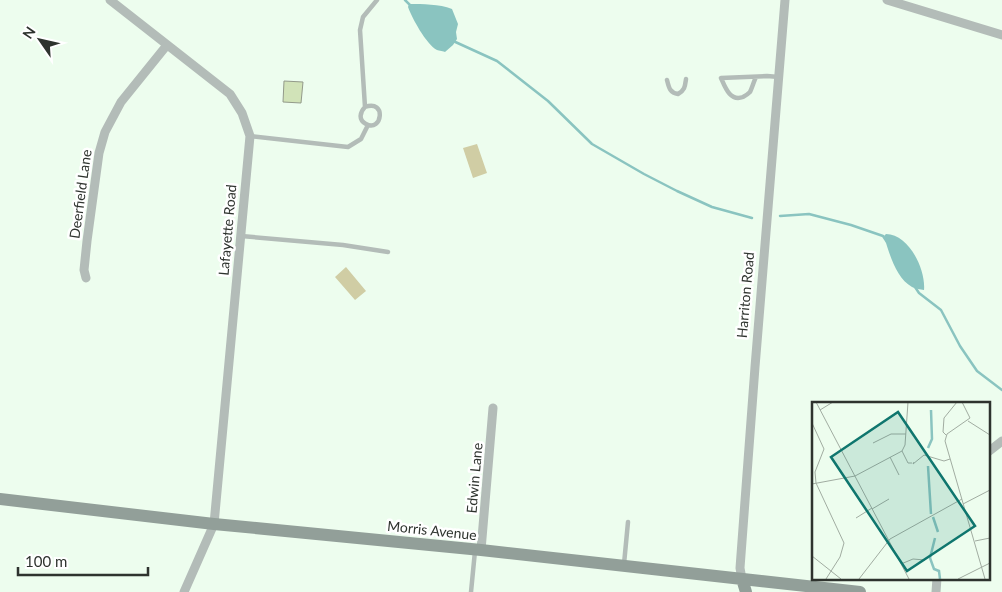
<svg xmlns="http://www.w3.org/2000/svg" width="1002" height="592" font-family="Lato,sans-serif">
<style>
.green{fill:#d0cda4}
.water{fill:#8ac4c0}
.lines{fill:none;stroke-linecap:round;stroke-linejoin:round}
.stream{stroke:#8ac4c0;stroke-width:2.5}
.building{fill:#d1e3b8;stroke:#939a8a}
.lane{stroke:#b3bcb8;stroke-width:4.5}
.street{stroke:#b3bcb8;stroke-width:9}
.secondary{stroke:#929f99;stroke-width:12}
.labels{text-anchor:middle;dominant-baseline:central;stroke-width:5;stroke-linejoin:round;paint-order:stroke}
.street-label{font-size:14px;fill:#2e332e;stroke:#fff}
.inset-river{fill:none;stroke:#8ac4c0;stroke-width:2.5}
.inset-road{fill:none;stroke:#a1aca1;stroke-width:1}
.view{fill:#0f766e;fill-opacity:0.15;stroke:#0f766e;stroke-width:2.5}
.inset-edge{fill:none;stroke:#2e332e;stroke-width:2.5}
</style>
<rect width="100%" height="100%" fill="#edfdee"/>
<path class="green" d="M 477,144 L 487,173 L 473,178 L 463,148 Z
M 346,267 L 366,291 L 355,300 L 335,277 Z"/>
<path class="water" d="M 409,4 C 423,4 439,4 452,9 L 458,24 L 456,32 L 457,39 L 453,45 L 445,52 C 444,51 439,51 437,50 C 426,44 412,18 408,7 Z
M 886,234 C 909,234 926,270 924,290 C 920,289 916,289 912,287 C 896,278 889,253 884,236 Z"/>
<g class="lines">
<path class="stream" d="M 405,0 L 411,6
M 451,40 L 497,61 L 548,101 L 592,144 L 644,174 L 677,191 L 712,207 L 752,218
M 780,216 L 809,214 L 851,225 L 883,236 L 887,242
M 915,287 L 919,293 L 941,310 L 960,346 L 977,371 L 1002,390"/>
</g>
<path class="building" d="M 284,81 L 303,82 L 301,103 L 283,102 Z"/>
<g class="lines">
<path class="lane" d="M 756,77 C 754,81 752,88 750,92 C 748,94 745,96 743,97 C 730,102 725,87 721,78 L 767,76 L 779,77
M 667,80 C 669,88 670,93 678,94 C 685,90 685,86 686,79
M 365,107 C 387,99 382,133 366,124 C 358,120 360,112 365,107 L 360,30 L 363,17 L 377,0
M 250,136 L 348,147 L 361,139 L 368,125
M 241,236 L 343,245 L 388,252
M 624,564 L 628,522
M 471,592 L 475,551"/>
<path class="street" d="M 110,0 L 230,94 L 242,113 L 250,136 L 214,524 L 184,592
M 887,0 L 1002,35
M 86,278 L 84,270 L 87,241 L 99,153 L 105,132 L 121,102 L 167,45
M 988,452 L 1002,441
M 481,550 L 493,408
M 742,579 L 740,568 L 755,367 L 785,0
M 936,592 L 937,578"/>
<path class="secondary" d="M 0,499 L 214,524 L 481,550 L 860,592
M 742,579 L 746,592"/>
</g>
<g class="labels">
<g class="street-label">
<text transform="translate(80 194) rotate(-82)">Deerfield Lane</text>
<text transform="translate(227 230) rotate(-85)">Lafayette Road</text>
<text transform="translate(745 295) rotate(-85)">Harriton Road</text>
<text transform="translate(474 478) rotate(-85)">Edwin Lane</text>
<text transform="translate(432 530) rotate(6)">Morris Avenue</text>
</g>
</g>
<g transform="translate(812 402)">
<rect width="178" height="178" fill="#edfdee"/>
<path class="inset-river" d="M 116,46 L 120,37 L 119,8M 116,64 L 119,112M 121,115 L 126,130M 123,136 L 118,156 L 122,167 L 127,169 L 128,177"/>
<path class="inset-road" d="M 4,0 L 97,177M 150,0 L 158,16 L 135,32 L 133,39 L 173,177M 8,8 L 21,0M 156,19 L 178,33M 0,21 L 12,47 L 3,70 L 4,81 L 32,141 L 28,155 L 14,177M 134,33 L 131,30 L 132,16 L 145,0M 61,41 L 79,32 L 94,32M 90,49 L 96,61 L 100,61M 78,55 L 87,73M 102,60 L 101,62 L 112,53 L 132,59 L 138,57M 0,82 L 43,74 L 90,49 L 93,43 L 96,0M 151,102 L 178,88M 60,107 L 77,97M 44,116 L 60,106M 163,139 L 178,136M 0,154 L 29,177M 89,162 L 101,157 L 113,158M 47,177 L 78,137 L 150,97M 146,177 L 178,161"/>
<path class="view" d="M 86,10 L 163,124 L 95,169 L 19,55 Z"/>
<rect width="178" height="178" class="inset-edge"/>
</g>
<g transform="translate(40 40) rotate(304)" stroke="#ffffff" stroke-width="4" paint-order="stroke">
<path d="M0-4L9 19L0 12L-9 19Z" fill="#2e332e"/>
<text y="-8" font-size="14" font-weight="bold" text-anchor="middle" fill="#2e332e">N</text>
</g>
<path d="M18 567v8h130v-8" fill="none" stroke="#2e332e" stroke-width="2.5"/>
<text x="25" y="567" font-size="15" fill="#2e332e" stroke="#ffffff" stroke-width="4" paint-order="stroke">100 m</text>
</svg>
